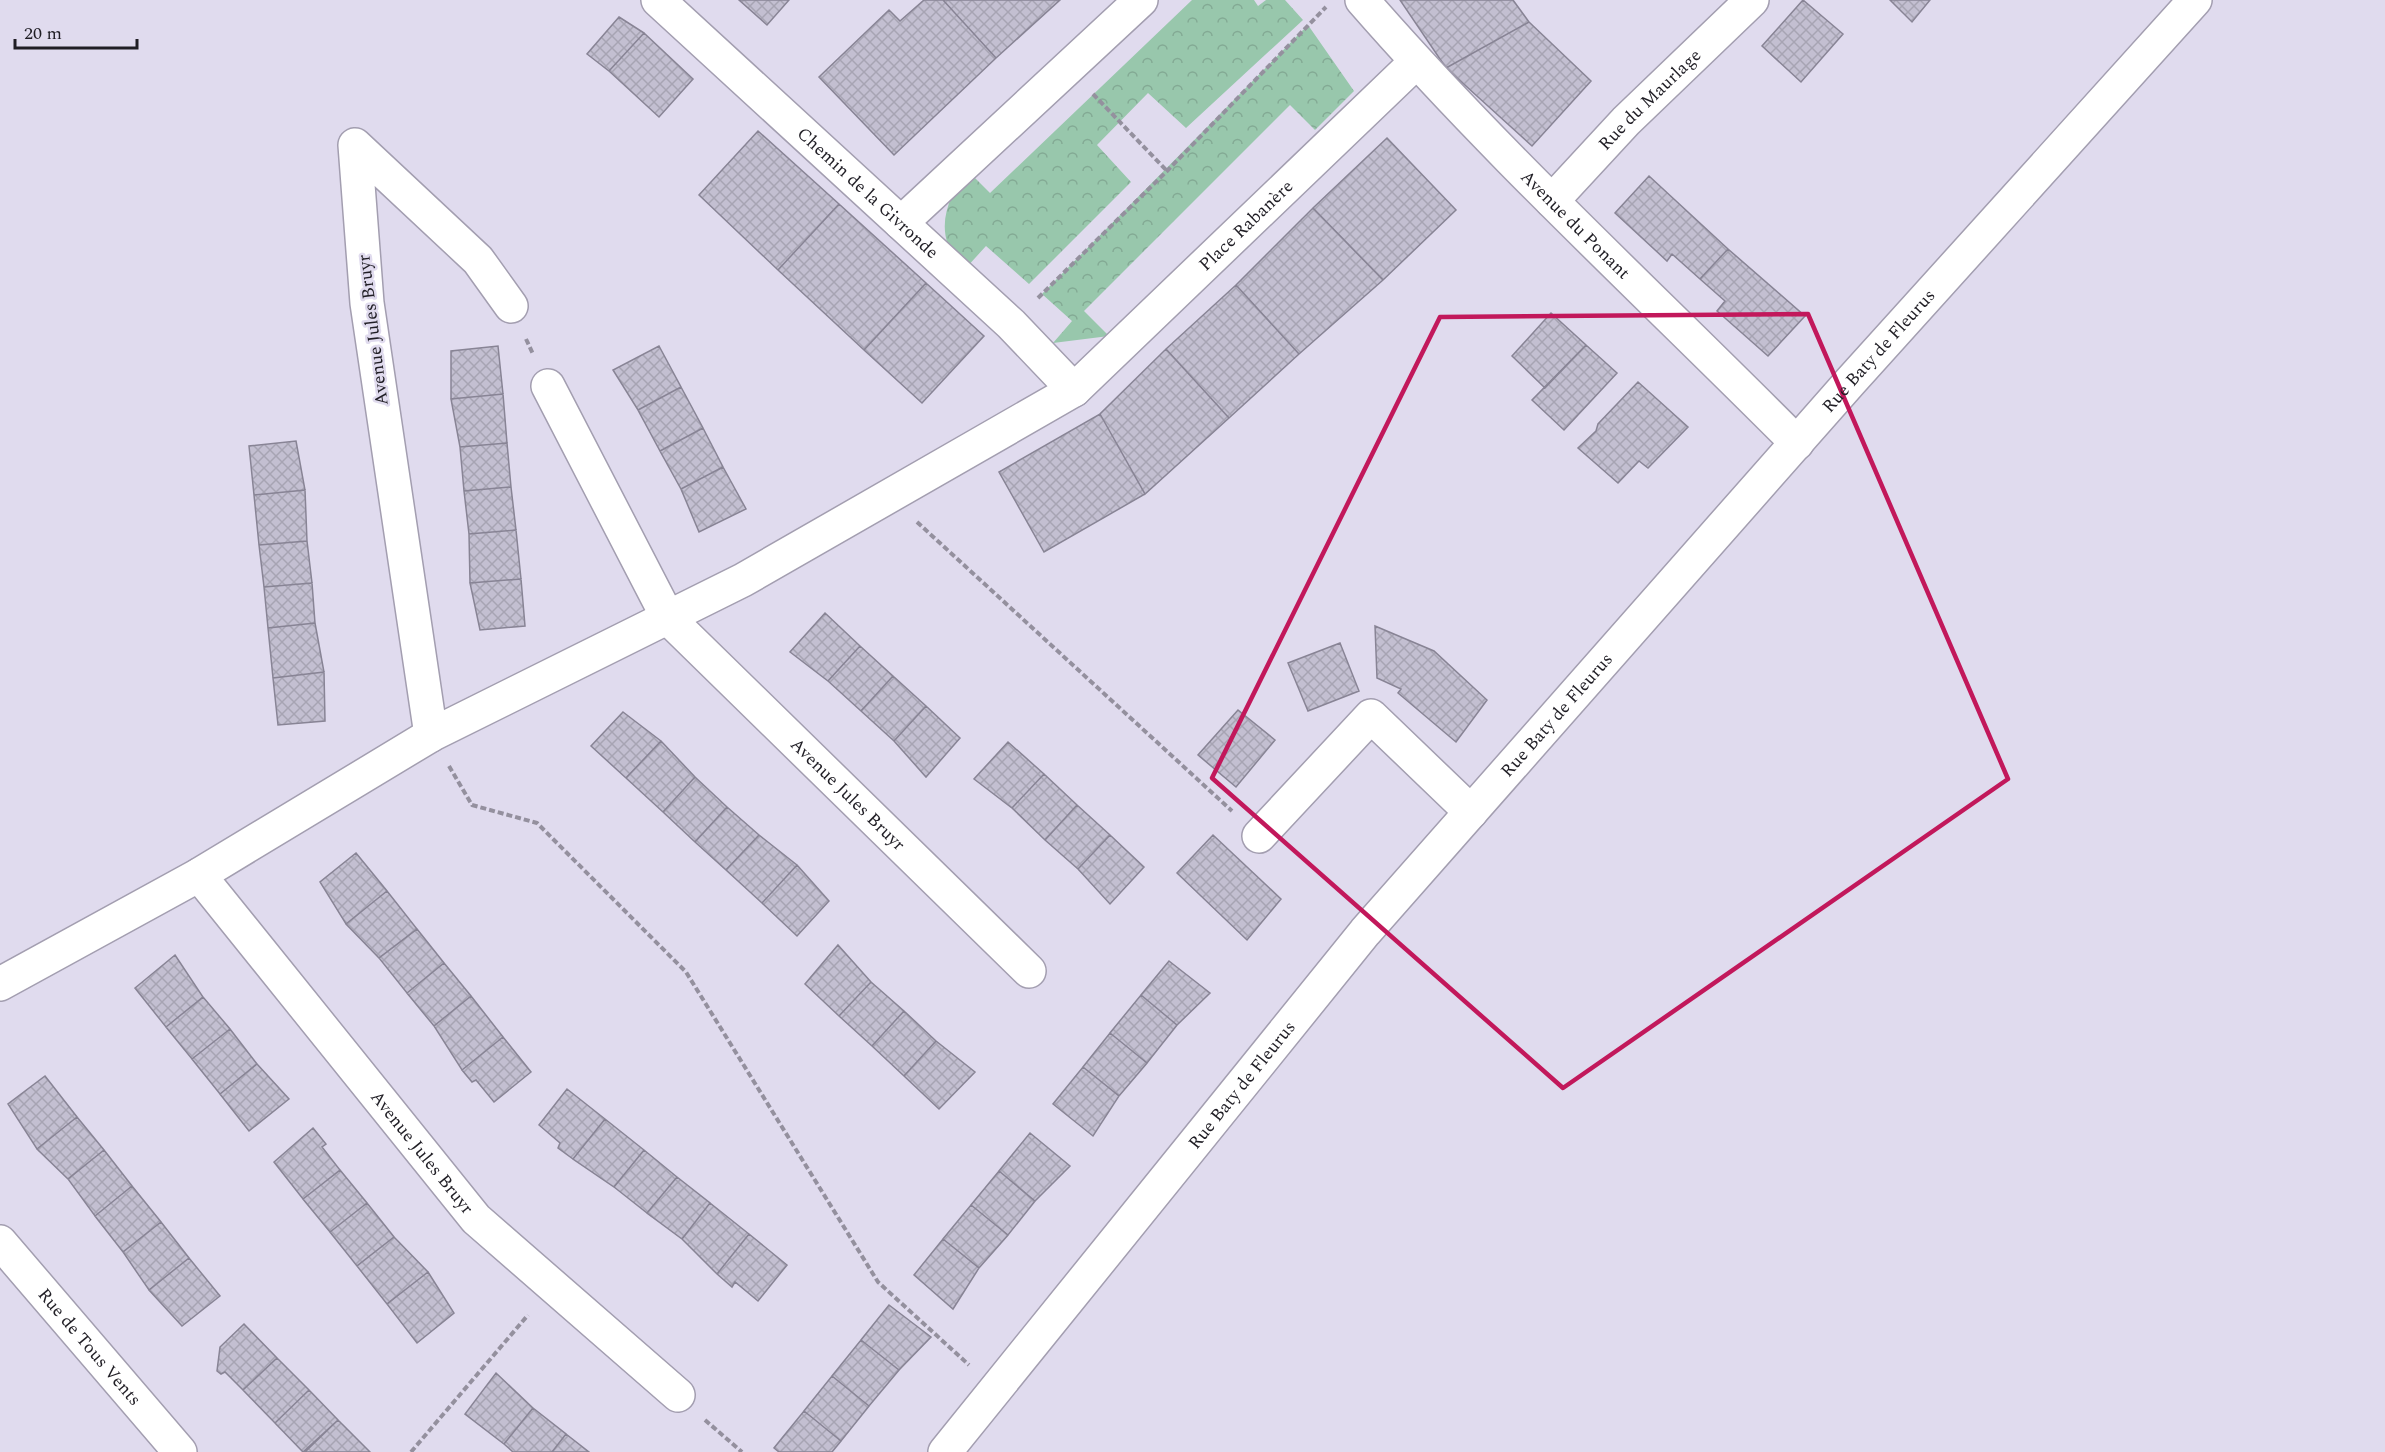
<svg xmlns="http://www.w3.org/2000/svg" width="2385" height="1452" font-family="Spectral,serif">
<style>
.park{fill:url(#park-crowns)}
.building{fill:url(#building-cross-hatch);stroke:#888495;stroke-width:1.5}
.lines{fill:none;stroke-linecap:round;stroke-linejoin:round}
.minor-casing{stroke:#a39eb0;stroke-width:36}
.tertiary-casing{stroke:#a39eb0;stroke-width:36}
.path{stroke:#94909e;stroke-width:4;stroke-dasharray:6 3;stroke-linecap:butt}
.minor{stroke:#fff;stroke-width:33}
.tertiary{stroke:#fff;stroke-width:33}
.marked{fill:none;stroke:#c2185b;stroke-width:4.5;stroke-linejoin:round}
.labels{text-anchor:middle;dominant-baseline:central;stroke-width:5;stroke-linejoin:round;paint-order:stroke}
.street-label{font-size:18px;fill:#201e25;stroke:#e0dbee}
</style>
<defs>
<pattern id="park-crowns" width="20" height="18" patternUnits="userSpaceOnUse" patternTransform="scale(1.5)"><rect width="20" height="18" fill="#98c7ac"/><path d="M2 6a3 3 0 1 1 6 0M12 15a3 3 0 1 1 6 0" fill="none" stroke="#83aa94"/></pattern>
<pattern id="building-cross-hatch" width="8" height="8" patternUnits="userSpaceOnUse" patternTransform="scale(1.5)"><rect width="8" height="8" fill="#c3bfd1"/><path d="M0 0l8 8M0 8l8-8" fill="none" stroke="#a7a4b3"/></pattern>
</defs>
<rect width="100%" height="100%" fill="#e0dbee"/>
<path class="park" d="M 1192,0 L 1254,0 L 1258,6 L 1266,0 L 1285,0 L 1303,20 L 1186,128 L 1148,93 L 1097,145 L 1131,182 L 1029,284 L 986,246 L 966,268 C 961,261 951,253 948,245 C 938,217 953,192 966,169 L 990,193 Z
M 1308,25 L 1354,91 L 1315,130 L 1290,105 L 1084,311 L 1109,336 L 1053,343 L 1072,321 L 1042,294 Z"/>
<path class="building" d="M 739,0 L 789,0 L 767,25 Z
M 924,0 L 943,0 L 996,58 L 894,155 L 819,77 L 889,10 L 900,21 Z
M 943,0 L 1060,0 L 996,58 Z
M 1400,0 L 1513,0 L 1529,22 L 1446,68 Z
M 1803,0 L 1843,34 L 1801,82 L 1762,46 Z
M 1890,0 L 1930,0 L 1912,22 Z
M 619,17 L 644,33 L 609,71 L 587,54 Z
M 1529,22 L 1591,81 L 1532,146 L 1446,68 Z
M 644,33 L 693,79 L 659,117 L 609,71 Z
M 758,131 L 839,204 L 778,270 L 699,195 Z
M 1387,138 L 1456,210 L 1383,280 L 1313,208 Z
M 1649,176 L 1728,249 L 1700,279 L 1672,254 L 1667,261 L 1615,213 Z
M 839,204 L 926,283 L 864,350 L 778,270 Z
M 1313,208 L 1383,280 L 1299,354 L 1236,285 Z
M 1728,249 L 1805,316 L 1768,356 L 1717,311 L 1725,301 L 1700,279 Z
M 926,283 L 984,336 L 922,403 L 864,350 Z
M 1236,285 L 1299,354 L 1229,418 L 1166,349 Z
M 1551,313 L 1586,345 L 1545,388 L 1512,356 Z
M 1586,345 L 1617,373 L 1564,430 L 1532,400 Z
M 498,346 L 503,394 L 451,399 L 451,351 Z
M 659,346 L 681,387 L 638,410 L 613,370 Z
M 1166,349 L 1229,418 L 1145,494 L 1100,414 Z
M 1638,382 L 1688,427 L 1648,468 L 1639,461 L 1618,483 L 1578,448 L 1596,431 L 1598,424 Z
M 681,387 L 703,428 L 660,451 L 638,410 Z
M 503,394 L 507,443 L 460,447 L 451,399 Z
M 1100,414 L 1145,494 L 1044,552 L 999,472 Z
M 703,428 L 723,467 L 681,489 L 660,451 Z
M 296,441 L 305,490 L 254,495 L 249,446 Z
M 507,443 L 511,487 L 464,491 L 460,447 Z
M 723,467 L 746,509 L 699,532 L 681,489 Z
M 511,487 L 516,530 L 469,534 L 464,491 Z
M 305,490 L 307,541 L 259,545 L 254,495 Z
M 516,530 L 521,579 L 470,583 L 469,534 Z
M 307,541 L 312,583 L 264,587 L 259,545 Z
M 521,579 L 525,626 L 480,630 L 470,583 Z
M 312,583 L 315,623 L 268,628 L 264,587 Z
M 825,613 L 860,646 L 828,681 L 790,652 Z
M 315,623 L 324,672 L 273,678 L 268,628 Z
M 1375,626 L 1434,651 L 1487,700 L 1456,742 L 1398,693 L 1401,689 L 1377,678 Z
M 1340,643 L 1359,691 L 1308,711 L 1288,663 Z
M 860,646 L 893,676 L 861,711 L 828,681 Z
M 324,672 L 325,721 L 278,725 L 273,678 Z
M 893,676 L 926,706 L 894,741 L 861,711 Z
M 926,706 L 960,738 L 926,777 L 894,741 Z
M 1238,710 L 1275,740 L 1236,787 L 1198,755 Z
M 623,712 L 661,741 L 626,778 L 591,746 Z
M 661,741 L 695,777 L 663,812 L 626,778 Z
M 1008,742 L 1044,774 L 1012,808 L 974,779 Z
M 1044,774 L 1077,805 L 1045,840 L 1012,808 Z
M 695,777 L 727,807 L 695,842 L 663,812 Z
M 1077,805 L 1110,835 L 1078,869 L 1045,840 Z
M 727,807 L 759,835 L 726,870 L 695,842 Z
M 759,835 L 797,865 L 762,903 L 726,870 Z
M 1110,835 L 1144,867 L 1110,904 L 1078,869 Z
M 1213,835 L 1281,899 L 1247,940 L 1177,873 Z
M 356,853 L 387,891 L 346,924 L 320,882 Z
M 797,865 L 829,901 L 797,936 L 762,903 Z
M 387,891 L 417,929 L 379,958 L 346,924 Z
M 417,929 L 444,963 L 407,993 L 379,958 Z
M 838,945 L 871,982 L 839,1016 L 805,984 Z
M 175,955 L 203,997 L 166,1027 L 135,988 Z
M 1169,961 L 1210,993 L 1177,1025 L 1141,995 Z
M 444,963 L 471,996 L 434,1026 L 407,993 Z
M 871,982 L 904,1011 L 872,1046 L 839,1016 Z
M 1141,995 L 1177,1025 L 1147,1063 L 1110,1033 Z
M 471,996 L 503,1037 L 462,1070 L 434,1026 Z
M 203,997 L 230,1029 L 192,1059 L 166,1027 Z
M 904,1011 L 936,1041 L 904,1076 L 872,1046 Z
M 230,1029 L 257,1064 L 220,1094 L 192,1059 Z
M 1110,1033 L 1147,1063 L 1119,1096 L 1083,1067 Z
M 503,1037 L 531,1072 L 494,1102 L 476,1080 L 472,1082 L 462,1070 Z
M 936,1041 L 975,1072 L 939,1109 L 904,1076 Z
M 257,1064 L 289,1099 L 249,1131 L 220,1094 Z
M 1083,1067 L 1119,1096 L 1093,1136 L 1053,1104 Z
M 45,1076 L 77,1117 L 37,1149 L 8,1104 Z
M 567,1089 L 605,1119 L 573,1159 L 558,1148 L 560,1143 L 539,1125 Z
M 77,1117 L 104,1150 L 68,1179 L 37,1149 Z
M 605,1119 L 644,1150 L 614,1187 L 573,1159 Z
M 313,1128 L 326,1144 L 322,1147 L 340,1170 L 303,1199 L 274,1162 Z
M 1030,1133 L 1070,1166 L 1035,1201 L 999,1171 Z
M 104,1150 L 132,1186 L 95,1216 L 68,1179 Z
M 644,1150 L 677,1177 L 647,1213 L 614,1187 Z
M 340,1170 L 367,1203 L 330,1232 L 303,1199 Z
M 999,1171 L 1035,1201 L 1008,1235 L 971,1205 Z
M 677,1177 L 710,1203 L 682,1239 L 647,1213 Z
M 132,1186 L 161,1222 L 123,1252 L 95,1216 Z
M 367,1203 L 394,1237 L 357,1266 L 330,1232 Z
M 710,1203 L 749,1234 L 717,1274 L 682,1239 Z
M 971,1205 L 1008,1235 L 979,1268 L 943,1239 Z
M 161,1222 L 189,1258 L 149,1290 L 123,1252 Z
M 749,1234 L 787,1265 L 758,1301 L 735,1282 L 732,1287 L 717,1274 Z
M 394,1237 L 428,1272 L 387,1304 L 357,1266 Z
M 943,1239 L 979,1268 L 953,1309 L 914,1275 Z
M 189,1258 L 220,1296 L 182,1326 L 149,1290 Z
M 428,1272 L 454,1313 L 417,1343 L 387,1304 Z
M 889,1305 L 931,1337 L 899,1370 L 861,1340 Z
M 244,1324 L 277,1358 L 243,1390 L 225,1372 L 221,1374 L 217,1371 L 220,1347 Z
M 861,1340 L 899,1370 L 869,1406 L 832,1376 Z
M 277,1358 L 309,1390 L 275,1423 L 243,1390 Z
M 496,1373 L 533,1408 L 504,1444 L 465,1414 Z
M 832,1376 L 869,1406 L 841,1441 L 804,1411 Z
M 309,1390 L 338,1420 L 303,1452 L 275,1423 Z
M 533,1408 L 566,1434 L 552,1452 L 513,1452 L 504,1444 Z
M 804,1411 L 841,1441 L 832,1452 L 779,1452 L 774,1448 Z
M 338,1420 L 370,1452 L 305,1452 Z
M 566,1434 L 589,1452 L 552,1452 Z"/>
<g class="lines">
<defs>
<g id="minor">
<path id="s1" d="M 658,0 L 1011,324 L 1074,390"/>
<path id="s2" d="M 1362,0 C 1498,156 1651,296 1797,443"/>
<path id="s3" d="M 1552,201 L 1626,121 L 1752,0"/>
<path d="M 901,223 L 1141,0"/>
<path id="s4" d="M 548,386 L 668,618 L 1029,971"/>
<path d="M 431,735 L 367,303 L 355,145 L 478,260 L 511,306"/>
<path d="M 1259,836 L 1371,716 L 1471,812"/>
<path id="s5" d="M 199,875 L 476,1219 L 678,1395"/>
<path id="s6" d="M 0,984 L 199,875 L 431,735 L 743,580 L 1074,390 L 1416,62"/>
<path id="s7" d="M 0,1242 L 180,1452"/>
</g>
<g id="tertiary">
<path id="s8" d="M 945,1452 L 1365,932 L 1850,382 L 2195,0"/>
</g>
</defs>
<use href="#minor" class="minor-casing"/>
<use href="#tertiary" class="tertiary-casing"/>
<path class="path" d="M 1093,94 L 1167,171
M 1038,298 L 1167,171 L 1326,7
M 526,339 L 533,354
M 917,522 L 1232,811
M 449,766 L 472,805 L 537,823 L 686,972 L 878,1282 L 969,1365
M 705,1420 L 742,1452
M 411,1452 L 528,1315"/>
<use href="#minor" class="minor"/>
<use href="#tertiary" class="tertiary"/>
</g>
<path class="marked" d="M 1808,314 L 2008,779 L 1563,1088 L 1212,778 L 1440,317 Z"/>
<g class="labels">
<g class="street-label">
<text stroke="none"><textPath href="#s3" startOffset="141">Rue du Maurlage</textPath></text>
<text stroke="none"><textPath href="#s1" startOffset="285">Chemin de la Givronde</textPath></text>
<text stroke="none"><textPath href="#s2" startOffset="310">Avenue du Ponant</textPath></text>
<text stroke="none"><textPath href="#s6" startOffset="1466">Place Rabanère</textPath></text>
<text transform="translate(373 330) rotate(-97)">Avenue Jules Bruyr</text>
<text stroke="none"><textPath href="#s8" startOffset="1444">Rue Baty de Fleurus</textPath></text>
<text stroke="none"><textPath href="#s8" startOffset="958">Rue Baty de Fleurus</textPath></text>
<text stroke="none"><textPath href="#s4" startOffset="513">Avenue Jules Bruyr</textPath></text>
<text stroke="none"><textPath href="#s8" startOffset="472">Rue Baty de Fleurus</textPath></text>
<text stroke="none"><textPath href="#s5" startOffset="356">Avenue Jules Bruyr</textPath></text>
<text stroke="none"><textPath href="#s7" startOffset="138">Rue de Tous Vents</textPath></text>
</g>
</g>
<path d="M15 39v9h122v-9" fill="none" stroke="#201e25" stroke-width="3"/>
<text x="24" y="39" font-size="18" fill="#201e25" stroke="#e0dbee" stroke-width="4.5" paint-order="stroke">20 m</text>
</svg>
